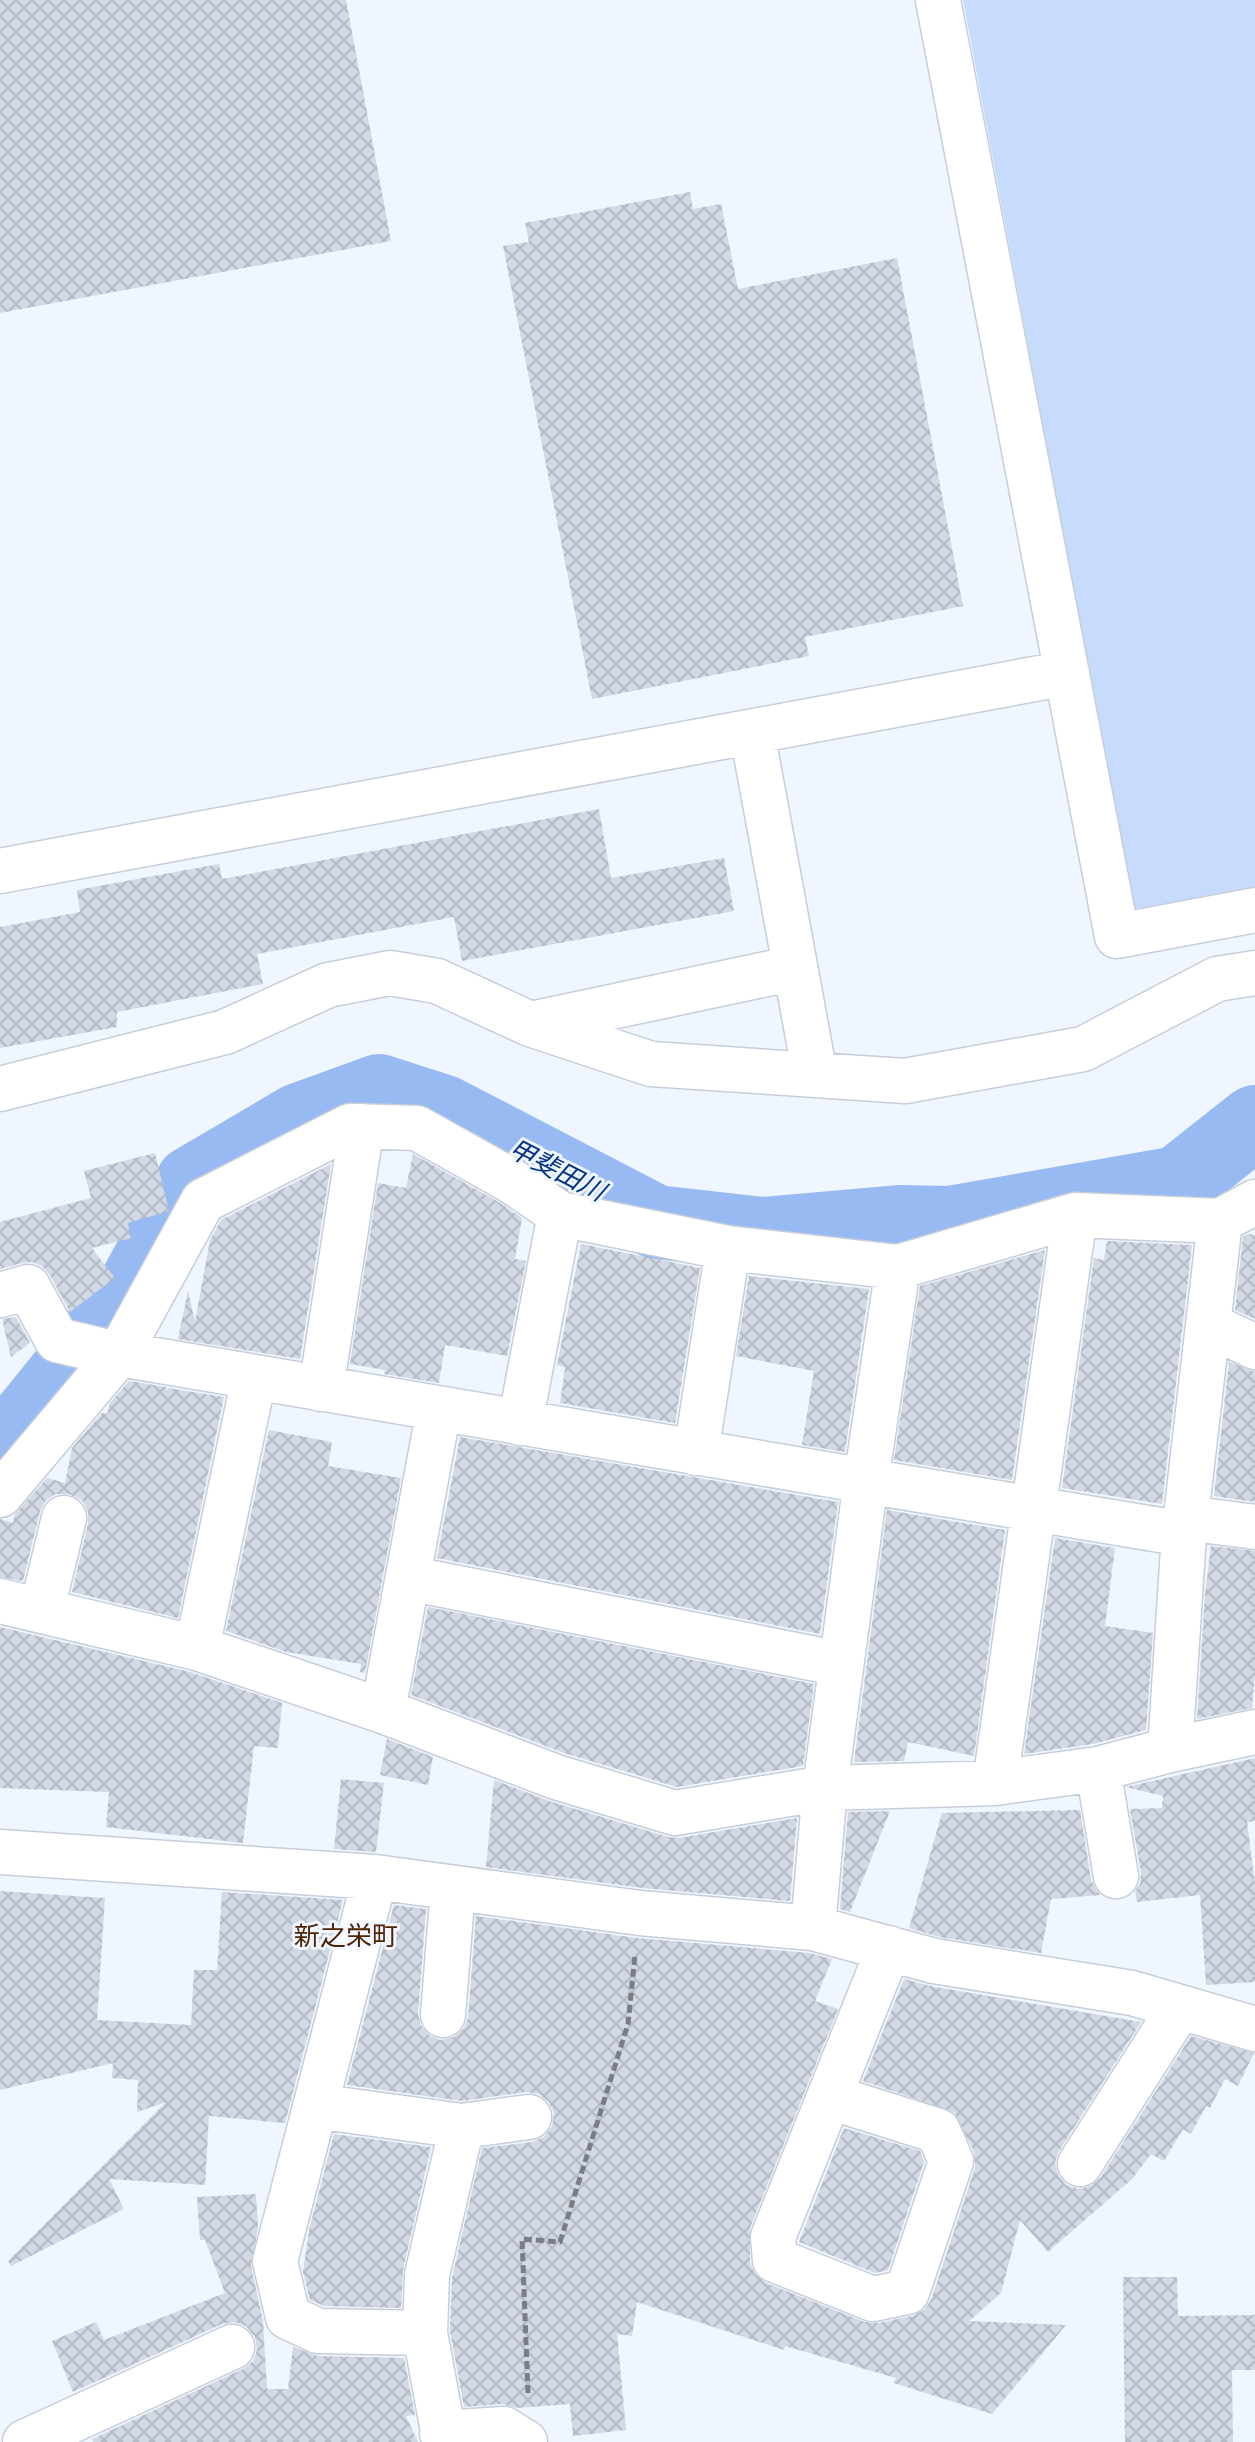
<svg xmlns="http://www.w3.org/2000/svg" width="1255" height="2442" font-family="Roboto,'Noto Sans JP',sans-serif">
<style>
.pitch{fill:#c7dbfd}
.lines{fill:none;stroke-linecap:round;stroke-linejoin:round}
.river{stroke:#98baf2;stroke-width:74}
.building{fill:url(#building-cross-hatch)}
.minor-casing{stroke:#c7ceda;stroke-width:47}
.path{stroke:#7a7d84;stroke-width:5;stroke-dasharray:8 4;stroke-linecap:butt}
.minor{stroke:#fff;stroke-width:44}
.labels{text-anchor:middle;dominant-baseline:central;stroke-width:6;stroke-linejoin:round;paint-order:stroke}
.water-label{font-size:26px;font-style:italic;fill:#033382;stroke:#f0f6ff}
.neighbourhood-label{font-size:26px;fill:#4f2201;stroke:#f0f6ff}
</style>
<defs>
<pattern id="building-cross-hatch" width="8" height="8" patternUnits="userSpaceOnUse" patternTransform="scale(2)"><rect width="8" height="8" fill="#d2d9e5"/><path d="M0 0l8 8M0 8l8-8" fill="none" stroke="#b4bac4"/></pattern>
</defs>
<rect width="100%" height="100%" fill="#f0f6ff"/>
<path class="pitch" d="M 963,0 L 1255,0 L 1255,887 L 1134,909 Z"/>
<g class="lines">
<path class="river" d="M 0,1450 L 18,1432 L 133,1290 L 192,1183 L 299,1120 L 379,1091 L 444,1112 L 656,1222 L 763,1234 L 899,1222 L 950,1223 L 1178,1183 L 1255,1122"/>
</g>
<path class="building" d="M 0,0 L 346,0 L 391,241 L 0,313 Z
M 690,192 L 693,209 L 721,204 L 738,289 L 897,258 L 963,606 L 805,637 L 809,656 L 592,699 L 503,246 L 529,242 L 525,223 Z
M 599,809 L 611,878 L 724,858 L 734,911 L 462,961 L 454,917 L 257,954 L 263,984 L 117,1012 L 117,1027 L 0,1048 L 0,927 L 80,912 L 77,890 L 219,864 L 222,879 Z
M 155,1153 L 169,1211 L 128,1223 L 131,1238 L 92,1248 L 115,1278 L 70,1312 L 50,1275 L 42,1266 L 32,1262 L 22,1263 L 0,1269 L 0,1222 L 91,1198 L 84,1171 Z
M 413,1154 L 497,1201 L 522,1218 L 515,1259 L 526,1261 L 507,1356 L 445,1345 L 439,1383 L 384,1374 L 385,1370 L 350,1364 L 378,1183 L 406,1188 Z
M 331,1164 L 300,1359 L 178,1339 L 188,1291 L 195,1322 L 210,1240 L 221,1220 Z
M 1248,1234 L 1255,1235 L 1255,1319 L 1235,1310 L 1243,1237 Z
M 1107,1241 L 1192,1245 L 1162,1504 L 1062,1488 L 1094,1258 L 1104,1260 Z
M 581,1244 L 700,1268 L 675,1423 L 560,1403 L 565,1367 L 557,1365 Z
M 1045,1250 L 1012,1480 L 894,1460 L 920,1286 Z
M 749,1276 L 869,1289 L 845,1452 L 802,1445 L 814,1371 L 736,1356 Z
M 16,1317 L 30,1343 L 11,1357 L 2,1319 Z
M 1229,1362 L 1255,1372 L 1255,1502 L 1214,1496 Z
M 129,1381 L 166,1387 L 167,1391 L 168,1388 L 224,1397 L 178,1618 L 72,1592 L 88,1524 L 88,1512 L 82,1500 L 69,1494 L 56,1494 L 46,1500 L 40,1511 L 23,1581 L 0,1577 L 0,1519 L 13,1523 L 15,1514 L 47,1478 L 65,1483 L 72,1448 L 102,1413 L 107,1414 L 110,1403 Z
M 269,1430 L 332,1442 L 328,1466 L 401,1478 L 365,1673 L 360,1672 L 361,1664 L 286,1652 L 226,1631 Z
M 460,1437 L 838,1502 L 820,1634 L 437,1558 Z
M 887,1510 L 1005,1530 L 974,1756 L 908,1742 L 904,1761 L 854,1762 Z
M 1055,1538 L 1115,1548 L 1105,1626 L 1153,1633 L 1146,1730 L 1093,1744 L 1024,1754 Z
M 1211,1546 L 1255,1551 L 1255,1674 L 1252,1708 L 1197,1719 L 1205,1594 Z
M 428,1607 L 814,1684 L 803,1766 L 677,1787 L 564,1753 L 411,1695 Z
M 0,1627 L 190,1672 L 282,1703 L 278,1748 L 254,1746 L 243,1843 L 106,1827 L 109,1792 L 0,1788 Z
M 387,1739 L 433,1757 L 428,1785 L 380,1775 Z
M 1255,1758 L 1255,1821 L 1247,1822 L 1255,1884 L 1255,1982 L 1206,1985 L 1200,1895 L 1137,1902 L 1135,1891 L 1140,1884 L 1141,1872 L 1130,1809 L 1162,1808 L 1163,1796 L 1126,1787 Z
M 341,1779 L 384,1783 L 376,1852 L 334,1849 Z
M 494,1780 L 549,1801 L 668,1837 L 679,1838 L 797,1818 L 790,1901 L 643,1888 L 486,1867 Z
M 1080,1810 L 1091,1880 L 1100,1895 L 1051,1899 L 1041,1953 L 939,1937 L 909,1928 L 942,1813 Z
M 890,1811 L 850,1912 L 840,1909 L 848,1812 Z
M 0,1891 L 105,1898 L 97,2020 L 191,2025 L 194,1970 L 217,1970 L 222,1892 L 343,1900 L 285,2123 L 209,2116 L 205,2185 L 109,2179 L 124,2209 L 11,2266 L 8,2261 L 166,2102 L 137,2112 L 138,2080 L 112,2078 L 113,2063 L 0,2090 Z
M 394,1905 L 426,1909 L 418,2014 L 421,2026 L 430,2036 L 440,2040 L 454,2037 L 464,2028 L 468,2018 L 476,1916 L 637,1938 L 809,1953 L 832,1959 L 815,2001 L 838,2009 L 750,2228 L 750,2262 L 755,2274 L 766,2283 L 865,2322 L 878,2323 L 912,2316 L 924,2310 L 931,2300 L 975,2168 L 974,2151 L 954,2112 L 863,2081 L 904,1979 L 930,1986 L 1141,2022 L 1059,2151 L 1055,2162 L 1058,2175 L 1066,2185 L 1078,2189 L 1091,2186 L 1101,2177 L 1191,2036 L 1254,2053 L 1238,2086 L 1225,2079 L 1210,2108 L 1206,2106 L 1191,2134 L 1183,2129 L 1164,2161 L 1151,2154 L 1132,2179 L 1048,2252 L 1020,2220 L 1001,2293 L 969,2321 L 1066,2325 L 992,2414 L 894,2383 L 896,2378 L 785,2346 L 784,2350 L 637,2302 L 632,2336 L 617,2334 L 626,2430 L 573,2436 L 570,2404 L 517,2408 L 502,2404 L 464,2407 L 450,2331 L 452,2278 L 482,2148 L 532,2142 L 544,2137 L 552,2126 L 554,2113 L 549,2102 L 539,2094 L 526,2092 L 462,2101 L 347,2085 Z
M 844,2128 L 920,2151 L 924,2162 L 888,2270 L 875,2273 L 799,2242 Z
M 334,2134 L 431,2147 L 403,2270 L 401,2308 L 324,2306 L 310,2300 L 303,2272 L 309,2230 Z
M 256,2194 L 258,2228 L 251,2266 L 263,2321 L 267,2389 L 288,2389 L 293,2347 L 318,2356 L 404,2358 L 415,2415 L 406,2416 L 418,2442 L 93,2442 L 92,2439 L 243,2369 L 253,2361 L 257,2350 L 255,2337 L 246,2326 L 235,2322 L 222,2324 L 73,2392 L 52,2341 L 96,2322 L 104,2340 L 225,2293 L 205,2240 L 200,2240 L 197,2197 Z
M 1123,2277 L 1177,2277 L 1178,2316 L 1255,2315 L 1255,2370 L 1232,2370 L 1233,2442 L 1125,2442 Z"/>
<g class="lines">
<defs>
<path id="minor" d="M 938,0 L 1117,936 L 1255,910
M 752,732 L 815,1075
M 0,871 L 1067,673
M 531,1024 L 795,968
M 0,1089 L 225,1032 L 328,985 L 390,973 L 437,981 L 530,1024 L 651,1064 L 905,1081 L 1083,1049 L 1217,979 L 1255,973
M 1220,1221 L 1255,1202
M 898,1267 L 866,1481 L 1184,1534 L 1170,1750
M 0,1295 L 28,1287 L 57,1340 L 108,1352 L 866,1481 L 825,1788 L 995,1783 L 1098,1769 L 1170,1750 L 1255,1732
M 1209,1325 L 1255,1347
M 321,1389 L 362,1126
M 520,1423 L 560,1214
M 696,1453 L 728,1248
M 0,1495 L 119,1354 L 203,1201 L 350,1126 L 417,1128 L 510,1180 L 560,1214 L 728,1248 L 898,1267 L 1075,1215 L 1220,1221 L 1184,1534
M 1186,1518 L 1255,1527
M 408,1578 L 841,1664
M 0,1601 L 197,1648 L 383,1711 L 556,1777 L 675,1813 L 825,1788 L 813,1928
M 42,1609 L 64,1518
M 197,1648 L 254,1378
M 383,1711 L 439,1409
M 1098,1769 L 1116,1876
M 995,1783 L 1075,1215
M 0,1852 L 375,1877 L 640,1913 L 813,1928 L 934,1961 L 1132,1993 L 1255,2029
M 375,1877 L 275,2261 L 288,2317 L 318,2331 L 425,2333 L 445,2442
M 443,2015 L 453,1888
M 830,2097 L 938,2131 L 951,2161 L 907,2292 L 873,2299 L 775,2260 L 773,2237 L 889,1948
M 315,2106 L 462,2126 L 427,2275 L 425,2333
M 462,2126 L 529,2117
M 1080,2164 L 1180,2007
M 442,2433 L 504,2429 L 525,2442
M 25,2442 L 232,2347"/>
</defs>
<use href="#minor" class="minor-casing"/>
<path class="path" d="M 528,2393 L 522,2239 L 560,2242 L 628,2024 L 635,1955"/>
<use href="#minor" class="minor"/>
</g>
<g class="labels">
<g class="water-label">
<text transform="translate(557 1170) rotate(27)">甲斐田川</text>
</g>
<g class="neighbourhood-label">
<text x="346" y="1936">新之栄町</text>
</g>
</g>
</svg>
